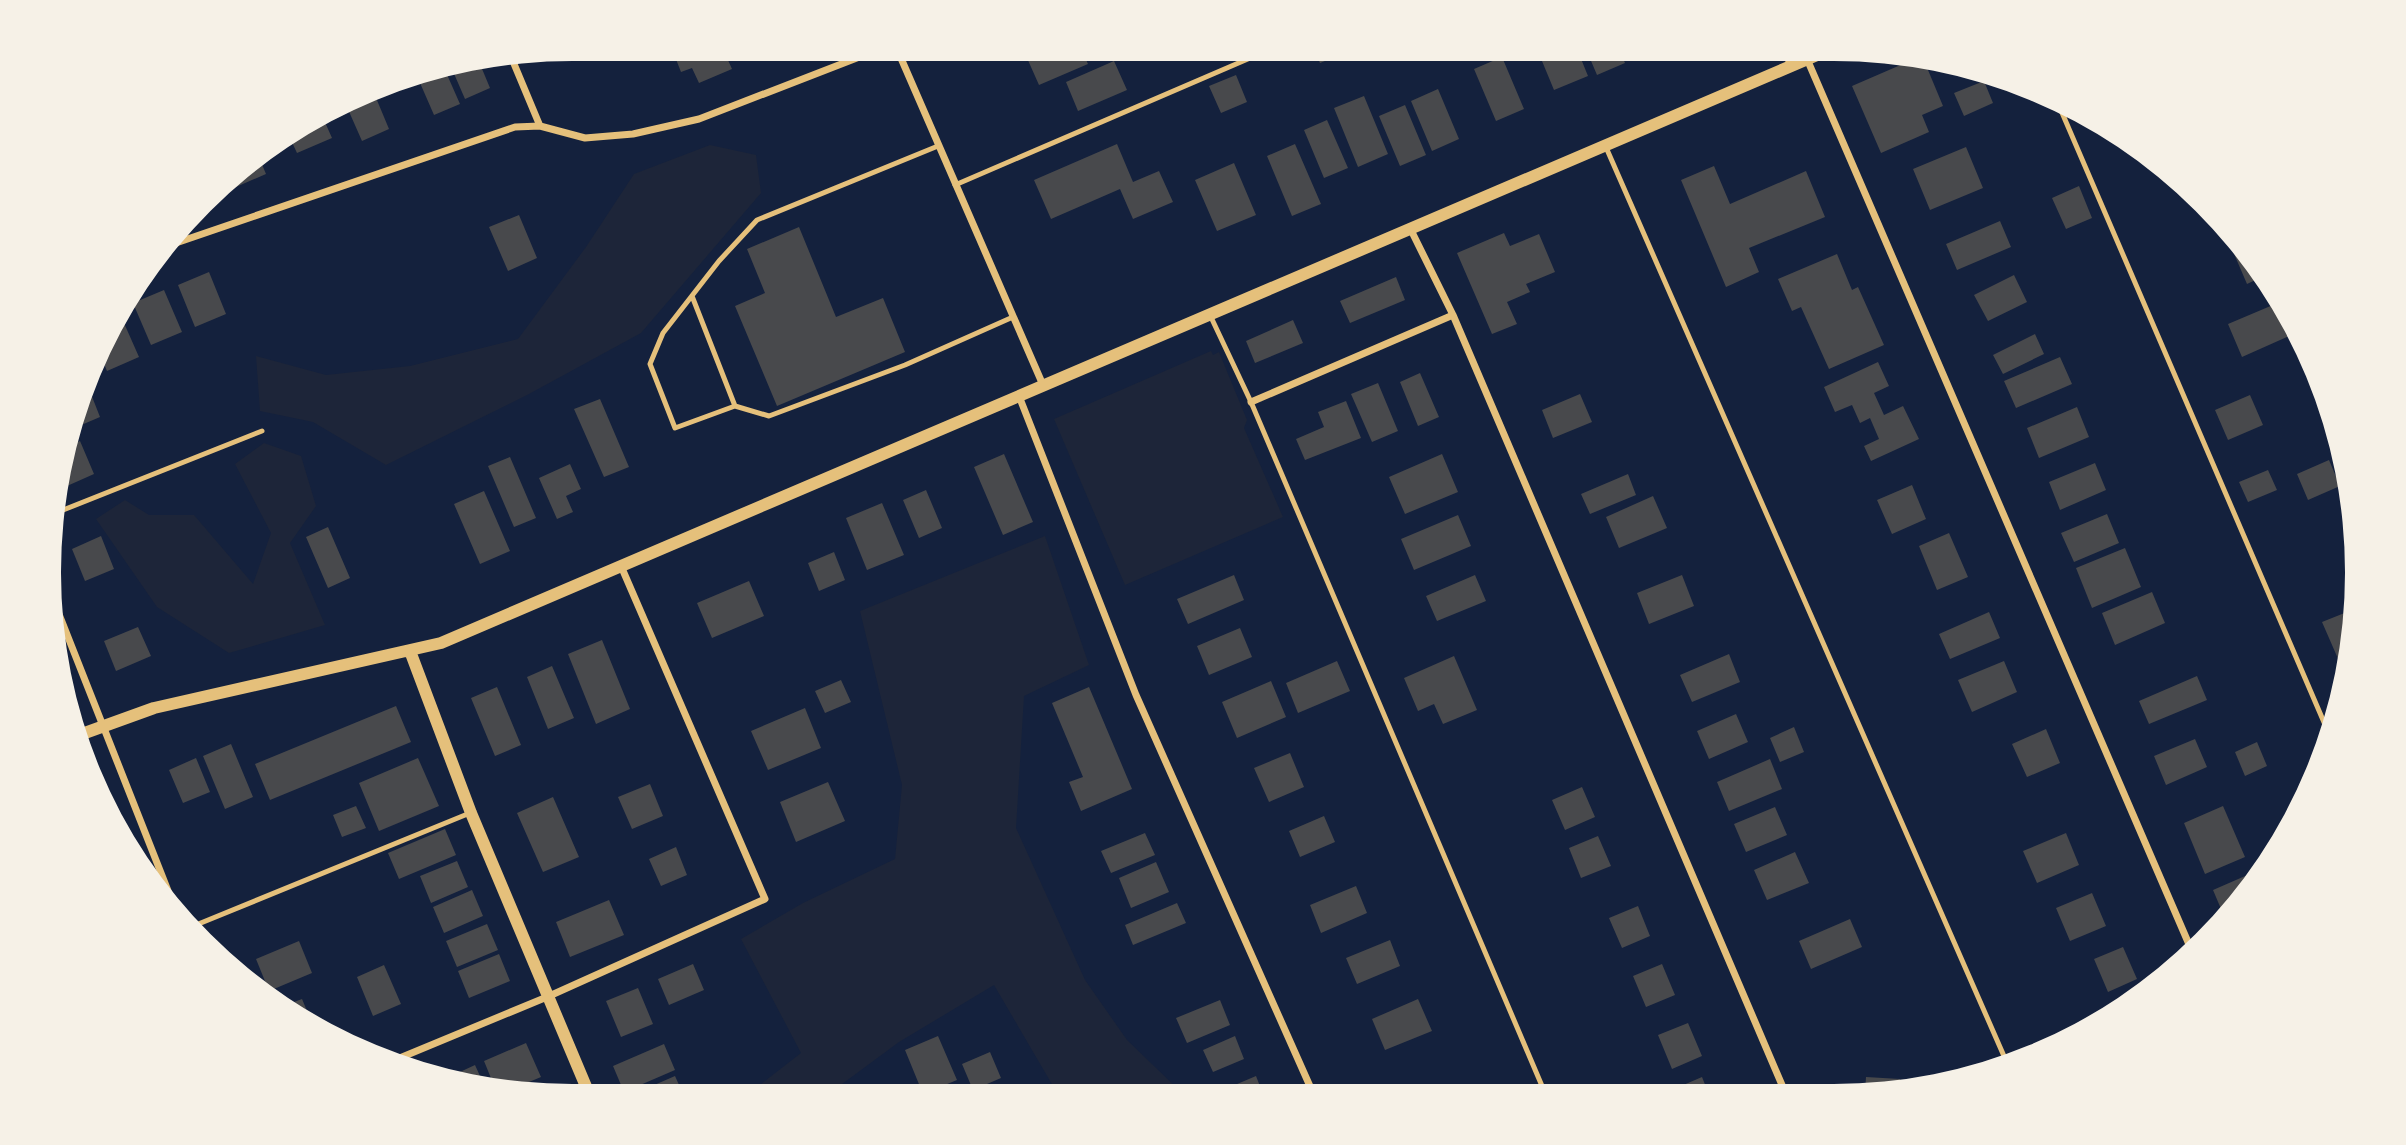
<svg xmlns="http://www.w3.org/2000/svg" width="2406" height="1145" font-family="Roboto,sans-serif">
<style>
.green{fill:#1d2539}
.building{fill:#48494c}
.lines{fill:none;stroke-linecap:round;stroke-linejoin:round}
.service{stroke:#e5c07b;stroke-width:5}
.minor{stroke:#e5c07b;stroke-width:7}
.tertiary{stroke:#e5c07b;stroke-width:12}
</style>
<rect width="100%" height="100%" fill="#14213d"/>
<path class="green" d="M 710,145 L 756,155 L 761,193 L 641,333 L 529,394 L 386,465 L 313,422 L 260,411 L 256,356 L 326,375 L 410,366 L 518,339 L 586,247 L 634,174 Z
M 1211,351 L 1213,355 L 1219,352 L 1247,420 L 1244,428 L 1283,517 L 1125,585 L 1054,419 Z
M 264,443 L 301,456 L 316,506 L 290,543 L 325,625 L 229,653 L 157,607 L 96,519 L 125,500 L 149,515 L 194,515 L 253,584 L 271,533 L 235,464 Z
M 1045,536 L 1089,665 L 1024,696 L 1016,828 L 1085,980 L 1127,1040 L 1183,1094 L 1072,1094 L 1053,1086 L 994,985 L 899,1042 L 834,1090 L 835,1095 L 747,1095 L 801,1053 L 741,939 L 803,903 L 895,859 L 902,785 L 860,611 Z"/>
<path class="building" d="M 672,49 L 723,49 L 732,69 L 699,83 L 692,68 L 681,72 Z
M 1023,49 L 1081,49 L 1088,64 L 1039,85 Z
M 1172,49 L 1195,49 L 1196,52 L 1177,61 Z
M 1314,49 L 1346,49 L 1347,52 L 1320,63 Z
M 1537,49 L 1577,49 L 1588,76 L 1554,90 Z
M 1586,49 L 1619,49 L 1625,63 L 1597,75 Z
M 1502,57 L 1524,109 L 1496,121 L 1474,69 Z
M 1919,57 L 1923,58 L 1943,106 L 1922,115 L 1929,132 L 1881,153 L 1852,86 Z
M 1114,61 L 1127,90 L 1078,111 L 1066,82 Z
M 480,64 L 490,88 L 465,99 L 452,69 Z
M 445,70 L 460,104 L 434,115 L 417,76 Z
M 1236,75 L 1247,102 L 1221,113 L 1209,86 Z
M 1984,81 L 1993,103 L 1964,116 L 1954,93 Z
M 1438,89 L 1459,139 L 1432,151 L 1411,101 Z
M 374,93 L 389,129 L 362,141 L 347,107 Z
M 1364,96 L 1388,154 L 1358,167 L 1334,108 Z
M 1405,105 L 1426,155 L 1400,166 L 1379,116 Z
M 324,120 L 332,138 L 297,153 L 290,138 Z
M 1327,120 L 1348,168 L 1324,178 L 1304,130 Z
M 1117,144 L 1133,182 L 1159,171 L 1173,202 L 1133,219 L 1120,189 L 1051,219 L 1034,180 Z
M 1295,144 L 1321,204 L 1292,216 L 1267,156 Z
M 1966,147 L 1983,188 L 1930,210 L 1913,169 Z
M 258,155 L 266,174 L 229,190 L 227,186 Z
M 1234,163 L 1256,215 L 1217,231 L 1195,180 Z
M 1714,166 L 1730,204 L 1806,171 L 1825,217 L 1749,248 L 1759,272 L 1726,287 L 1681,180 Z
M 2079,186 L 2092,218 L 2066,229 L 2052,198 Z
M 519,215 L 537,258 L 508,271 L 489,227 Z
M 2000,221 L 2011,247 L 1957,270 L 1946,244 Z
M 799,227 L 836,317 L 883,298 L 905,352 L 777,406 L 735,306 L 765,293 L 747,249 Z
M 1504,233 L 1510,246 L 1539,234 L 1555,272 L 1526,284 L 1530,292 L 1507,302 L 1517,324 L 1492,334 L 1457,253 Z
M 2239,246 L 2264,276 L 2247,284 L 2232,249 Z
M 1837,254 L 1852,290 L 1858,287 L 1884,345 L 1829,369 L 1801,307 L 1792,311 L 1778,279 Z
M 209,272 L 226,314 L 195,327 L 178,285 Z
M 2014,275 L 2027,302 L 1988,321 L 1974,295 Z
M 1396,277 L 1405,300 L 1350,323 L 1340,301 Z
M 164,290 L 182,332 L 151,345 L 133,303 Z
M 2280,302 L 2296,333 L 2242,357 L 2228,324 Z
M 120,314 L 139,357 L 107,371 L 99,352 Z
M 1293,320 L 1303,343 L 1255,363 L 1246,341 Z
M 2035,334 L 2044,354 L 2003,374 L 1993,355 Z
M 2060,357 L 2072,384 L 2016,408 L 2004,381 Z
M 1878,362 L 1889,386 L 1874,393 L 1884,415 L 1903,406 L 1919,439 L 1871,461 L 1864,446 L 1879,439 L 1870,418 L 1860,423 L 1852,405 L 1835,412 L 1824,387 Z
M 1420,373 L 1439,417 L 1418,426 L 1400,382 Z
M 1378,383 L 1398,431 L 1372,442 L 1351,394 Z
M 89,389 L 100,417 L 72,429 L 83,392 Z
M 1580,394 L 1592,422 L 1553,438 L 1542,410 Z
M 2250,395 L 2263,425 L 2228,440 L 2215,410 Z
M 600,399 L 629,467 L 604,477 L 574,409 Z
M 1346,401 L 1361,438 L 1305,460 L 1296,439 L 1324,427 L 1318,412 Z
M 2077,407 L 2089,437 L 2039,458 L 2027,428 Z
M 80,441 L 94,474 L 58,490 L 59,470 L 66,447 Z
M 1004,454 L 1033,522 L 1003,535 L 974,467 Z
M 1442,454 L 1458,492 L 1405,514 L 1389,477 Z
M 510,457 L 536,518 L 514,527 L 488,466 Z
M 2329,460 L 2340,486 L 2308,500 L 2297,474 Z
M 2095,463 L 2106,490 L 2060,510 L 2049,482 Z
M 570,464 L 581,489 L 566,496 L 573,512 L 557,519 L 539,478 Z
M 2268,470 L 2277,490 L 2248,502 L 2239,482 Z
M 1628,474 L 1636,495 L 1590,514 L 1581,494 Z
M 1912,485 L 1926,519 L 1892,534 L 1877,500 Z
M 926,490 L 942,528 L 919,538 L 903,500 Z
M 484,491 L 510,551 L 480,564 L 454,504 Z
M 1653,496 L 1667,528 L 1619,548 L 1606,517 Z
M 882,503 L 904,555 L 867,570 L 846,518 Z
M 2107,514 L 2119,543 L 2074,562 L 2061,533 Z
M 1458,515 L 1471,546 L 1414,570 L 1401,539 Z
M 328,527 L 350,578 L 328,588 L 306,537 Z
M 1949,533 L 1968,577 L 1937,590 L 1919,546 Z
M 101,536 L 114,569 L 85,581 L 72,549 Z
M 2125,548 L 2141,587 L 2092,608 L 2076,568 Z
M 834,552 L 845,580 L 819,591 L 808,563 Z
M 1234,575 L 1244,600 L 1188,624 L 1177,599 Z
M 1475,575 L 1486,601 L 1437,621 L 1426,596 Z
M 1682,575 L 1694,606 L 1649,624 L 1637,593 Z
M 749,581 L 764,616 L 712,638 L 697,603 Z
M 2152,592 L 2165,623 L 2115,645 L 2102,613 Z
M 2352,610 L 2349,657 L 2339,661 L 2322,622 Z
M 1989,612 L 2000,638 L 1950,659 L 1939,634 Z
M 138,627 L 151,656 L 116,671 L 104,641 Z
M 1240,628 L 1252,657 L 1209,675 L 1197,646 Z
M 602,640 L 630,709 L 596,724 L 568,654 Z
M 1729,654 L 1740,682 L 1692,702 L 1680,675 Z
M 1454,656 L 1477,710 L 1443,724 L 1434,704 L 1418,711 L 1404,678 Z
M 1337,661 L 1350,691 L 1298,713 L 1286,683 Z
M 2004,661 L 2017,692 L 1972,712 L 1958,680 Z
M 552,666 L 574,718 L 548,729 L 527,677 Z
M 2197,676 L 2207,700 L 2149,724 L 2139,701 Z
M 841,680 L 851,702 L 825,713 L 815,691 Z
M 1271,681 L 1286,717 L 1237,738 L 1222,702 Z
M 497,687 L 521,745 L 495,756 L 471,698 Z
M 1089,687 L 1132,789 L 1081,811 L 1069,782 L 1083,777 L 1052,703 Z
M 396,706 L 411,742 L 270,800 L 255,764 Z
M 805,708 L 821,748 L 768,770 L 751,731 Z
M 1736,714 L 1748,742 L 1709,759 L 1697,731 Z
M 1794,727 L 1804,752 L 1780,762 L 1770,738 Z
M 2046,729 L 2060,763 L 2027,777 L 2012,744 Z
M 2195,739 L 2207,767 L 2166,785 L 2154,756 Z
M 2257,742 L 2267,766 L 2245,776 L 2235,752 Z
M 231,744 L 253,797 L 225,809 L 203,756 Z
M 1290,753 L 1304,787 L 1269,802 L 1254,768 Z
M 196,758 L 210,792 L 183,803 L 169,770 Z
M 418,758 L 439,806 L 379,831 L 359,783 Z
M 1770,759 L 1782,789 L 1729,811 L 1717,782 Z
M 828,782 L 845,821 L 796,842 L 780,802 Z
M 650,784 L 663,816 L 632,829 L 618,797 Z
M 1582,787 L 1595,817 L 1565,830 L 1552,800 Z
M 553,797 L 579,857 L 543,872 L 517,813 Z
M 356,806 L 366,828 L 342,837 L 333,815 Z
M 2223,806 L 2245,857 L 2205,874 L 2184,823 Z
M 1775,807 L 1787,835 L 1746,852 L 1734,824 Z
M 1324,816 L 1335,842 L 1300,857 L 1289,831 Z
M 445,829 L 456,855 L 399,879 L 388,853 Z
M 1145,833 L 1155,855 L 1111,873 L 1101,851 Z
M 2066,833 L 2079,865 L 2037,883 L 2023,851 Z
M 1598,836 L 1611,866 L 1581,878 L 1569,848 Z
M 676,847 L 687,875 L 661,886 L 649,859 Z
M 1795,852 L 1809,883 L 1767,900 L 1754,870 Z
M 457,861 L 468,887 L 431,903 L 420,876 Z
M 1156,862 L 1169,892 L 1131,908 L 1119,878 Z
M 2252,873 L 2255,880 L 2249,892 L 2224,916 L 2213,890 Z
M 1356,886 L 1367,913 L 1321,933 L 1310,905 Z
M 472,890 L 483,916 L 444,933 L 433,907 Z
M 2092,893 L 2106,926 L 2070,941 L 2056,908 Z
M 609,900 L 624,935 L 570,957 L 556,922 Z
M 1177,903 L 1186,923 L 1133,945 L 1125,925 Z
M 1638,906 L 1650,936 L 1622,948 L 1609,918 Z
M 1850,919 L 1862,947 L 1811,969 L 1799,941 Z
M 487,924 L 498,950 L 457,967 L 446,941 Z
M 1390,940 L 1400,966 L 1357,984 L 1346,958 Z
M 299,941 L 312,973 L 269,991 L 256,959 Z
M 2123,947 L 2137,979 L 2108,992 L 2094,959 Z
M 499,954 L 510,981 L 469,998 L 458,971 Z
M 693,964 L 704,990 L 669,1005 L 658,979 Z
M 1662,964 L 1675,995 L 1646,1007 L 1633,976 Z
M 384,965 L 401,1004 L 373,1016 L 357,977 Z
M 638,988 L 653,1024 L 621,1037 L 606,1001 Z
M 302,999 L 310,1018 L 289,1004 Z
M 1418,999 L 1432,1031 L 1385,1050 L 1372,1019 Z
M 1220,1000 L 1230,1025 L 1187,1043 L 1176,1018 Z
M 1688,1023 L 1702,1056 L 1672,1069 L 1658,1035 Z
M 938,1036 L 957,1080 L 923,1094 L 905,1050 Z
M 1235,1036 L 1244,1059 L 1213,1072 L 1203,1050 Z
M 526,1043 L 541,1077 L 510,1090 L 495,1088 L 484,1061 Z
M 664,1044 L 675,1070 L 624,1092 L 613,1066 Z
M 990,1052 L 1001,1078 L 973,1090 L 962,1064 Z
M 475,1065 L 485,1087 L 450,1080 L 449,1077 Z
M 675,1076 L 684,1096 L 629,1096 Z
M 1256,1076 L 1263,1094 L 1224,1094 L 1223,1090 Z
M 1702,1077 L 1708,1092 L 1667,1092 Z
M 1866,1077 L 1900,1079 L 1899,1091 L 1865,1092 Z"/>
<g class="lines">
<path class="service" d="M 2057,101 L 2329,734
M 1605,145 L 2007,1063
M 938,146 L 757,220 L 719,261 L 663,333 L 650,364 L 675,428 L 735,406 L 769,416 L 905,365 L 1013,317
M 955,185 L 1271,49
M 692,296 L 735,406
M 1210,315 L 1251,402 L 1545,1093
M 58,512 L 262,431
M 191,927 L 470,813"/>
<path class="minor" d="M 897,49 L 1043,385
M 1784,49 L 1791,66
M 512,59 L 540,126
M 1807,59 L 2191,949
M 1410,228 L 1453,315 L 1785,1092
M 173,244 L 515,127 L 540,126 L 585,138 L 633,134 L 699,119 L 880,49
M 1019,396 L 1136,695 L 1313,1093
M 1251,402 L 1453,315
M 55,604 L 176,911
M 390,1062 L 547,997 L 765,899 L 621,566"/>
<path class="tertiary" d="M 410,651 L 471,813 L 590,1096
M 82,734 L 154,708 L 441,643 L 1831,49"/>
</g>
<path d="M0 0H2406V1145H0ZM572 61H1834A511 511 0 0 1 2345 572V573A511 511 0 0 1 1834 1084H572A511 511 0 0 1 61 573V572A511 511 0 0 1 572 61Z" fill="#f6f1e7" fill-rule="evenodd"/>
</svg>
